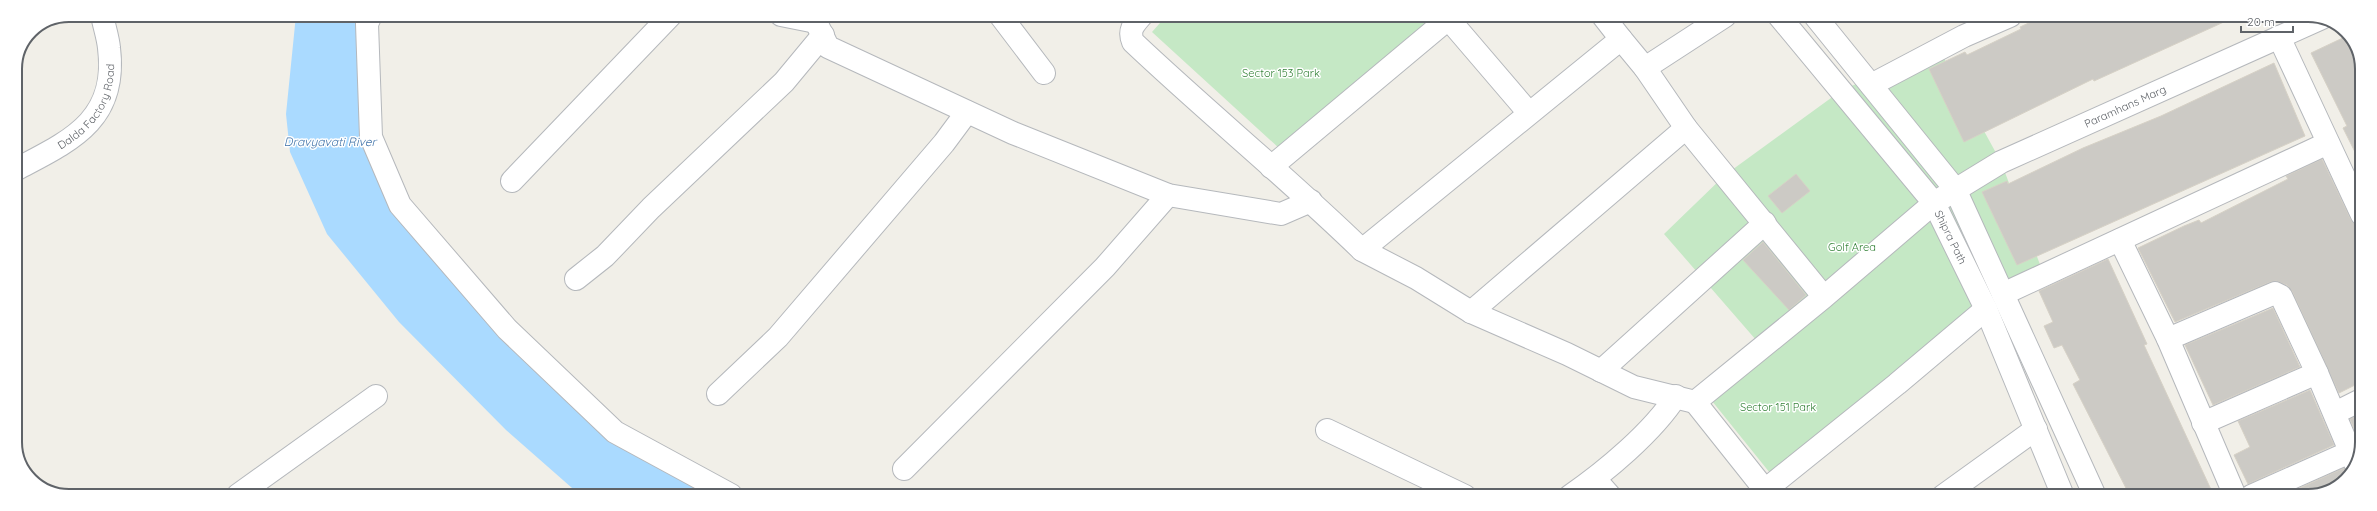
<svg xmlns="http://www.w3.org/2000/svg" width="2377" height="511" font-family="Quicksand,sans-serif">
<style>
.green{fill:#c5e8c5}
.water{fill:#aadaff}
.building{fill:#cccac5;stroke:#d6d1c6}
.lines{fill:none;stroke-linecap:round;stroke-linejoin:round}
.minor-casing{stroke:#b5b8bc;stroke-width:24}
.minor{stroke:#fff;stroke-width:22}
.labels{text-anchor:middle;dominant-baseline:central;stroke-width:3;stroke-linejoin:round;paint-order:stroke}
.park-label{font-size:11px;fill:#348238;stroke:#fff}
.street-label{font-size:11px;fill:#5f6368;stroke:#fff}
.water-label{font-size:12px;font-style:italic;fill:#4174aa;stroke:#fff}
.rim{fill:none;stroke:#5f6368;stroke-width:2}
</style>
<rect width="100%" height="100%" fill="#f1efe8"/>
<path class="green" d="M 1167,15 L 1428,16 L 1431,19 L 1280,149 L 1152,32 Z
M 1939,49 L 2001,162 L 2044,275 L 1770,473 L 1712,401 L 1763,348 L 1664,234 L 1725,175 L 1842,90 Z"/>
<path class="water" d="M 296,15 L 378,15 L 365,120 L 403,209 L 638,450 L 714,495 L 580,495 L 506,430 L 399,322 L 327,234 L 290,152 L 286,114 Z"/>
<path class="building" d="M 2044,16 L 2237,16 L 2094,81 L 2093,79 L 1964,142 L 1929,69 L 1965,52 L 1967,55 L 2021,29 L 2020,27 Z
M 2349,35 L 2362,65 L 2362,166 L 2343,128 L 2347,126 L 2311,53 Z
M 2274,63 L 2305,136 L 2017,265 L 1982,192 L 2007,181 L 2008,184 L 2083,148 L 2161,116 Z
M 2322,159 L 2351,220 L 2355,225 L 2362,227 L 2361,382 L 2339,393 L 2292,291 L 2287,285 L 2276,281 L 2270,282 L 2175,322 L 2138,248 L 2184,226 L 2199,220 L 2201,223 L 2288,179 L 2286,176 Z
M 1796,174 L 1810,191 L 1782,213 L 1768,196 Z
M 1763,242 L 1806,295 L 1789,310 L 1743,260 Z
M 2108,259 L 2147,344 L 2144,345 L 2214,496 L 2130,496 L 2073,384 L 2080,380 L 2062,345 L 2054,348 L 2044,326 L 2053,322 L 2039,291 Z
M 2273,308 L 2300,367 L 2213,405 L 2185,345 Z
M 2310,390 L 2334,445 L 2248,484 L 2234,455 L 2250,447 L 2238,421 Z
M 2361,414 L 2361,445 L 2350,419 Z
M 2344,468 L 2349,474 L 2344,483 L 2309,496 L 2282,496 Z"/>
<g class="lines">
<defs>
<g id="minor">
<path d="M 371,15 L 367,24 L 371,137 L 400,205 L 507,329 L 615,432 L 731,495"/>
<path d="M 781,15 L 816,22"/>
<path d="M 818,15 L 816,22 L 828,47 L 1013,133 L 1168,195 L 1281,214 L 1311,201"/>
<path d="M 1000,15 L 1044,73"/>
<path d="M 1142,15 C 1134,24 1128,30 1133,42 C 1208,113 1288,178 1362,250"/>
<path d="M 1446,16 L 1529,113"/>
<path d="M 1603,16 L 1621,39"/>
<path id="s1" d="M 1779,16 L 1934,203 L 1986,309 L 2063,496"/>
<path d="M 1815,16 L 1955,189 L 2095,496"/>
<path d="M 2279,37 L 2362,215"/>
<path d="M 1645,68 L 1725,16"/>
<path d="M 1871,85 L 1964,36 L 2010,16"/>
<path d="M 1271,167 L 1448,19"/>
<path id="s2" d="M 15,170 C 70,141 118,121 109,48 C 108,37 104,26 102,15"/>
<path d="M 512,181 L 671,15"/>
<path d="M 2120,240 L 2168,339 L 2235,496"/>
<path d="M 576,279 L 605,256 L 651,208 L 784,82 L 823,35"/>
<path d="M 2003,294 L 2328,143"/>
<path id="s3" d="M 1824,297 L 1686,128 L 1645,68 L 1621,39 L 1362,250 L 1416,278 L 1471,312 L 1567,354 L 1634,387 L 1695,402 L 1824,297 L 1934,203 L 2001,162 L 2322,18"/>
<path d="M 1471,312 L 1686,128"/>
<path d="M 2168,339 L 2275,293 L 2281,296 L 2317,373 L 2355,463"/>
<path d="M 1601,371 L 1765,223"/>
<path d="M 718,394 L 778,337 L 944,143 L 967,112"/>
<path d="M 1695,402 L 1765,490 L 1897,384 L 1986,309"/>
<path d="M 2335,413 L 2361,400"/>
<path d="M 2203,423 L 2317,373"/>
<path d="M 1327,430 L 1465,496"/>
<path d="M 904,469 L 1105,267 L 1168,195"/>
<path d="M 1595,479 L 1610,496"/>
<path d="M 238,495 L 376,396"/>
<path d="M 1570,496 C 1605,472 1653,432 1676,396"/>
<path d="M 1943,496 L 2036,429"/>
<path d="M 2251,496 L 2350,452"/>
</g>
</defs>
<use href="#minor" class="minor-casing"/>
<use href="#minor" class="minor"/>
</g>
<g class="labels">
<g class="park-label">
<text x="1281" y="73">Sector 153 Park</text>
<text x="1852" y="247">Golf Area</text>
<text x="1778" y="407">Sector 151 Park</text>
</g>
<g class="street-label">
<text stroke="none"><textPath href="#s2" startOffset="101">Dalda Factory Road</textPath></text>
<text stroke="none"><textPath href="#s3" startOffset="1556">Paramhans Marg</textPath></text>
<text stroke="none"><textPath href="#s1" startOffset="281">Shipra Path</textPath></text>
</g>
<g class="water-label">
<text x="330" y="141">Dravyavati River</text>
</g>
</g>
<path d="M0 0H2377V511H0ZM69 22H2308A47 47 0 0 1 2355 69V442A47 47 0 0 1 2308 489H69A47 47 0 0 1 22 442V69A47 47 0 0 1 69 22Z" fill="#fff" fill-rule="evenodd"/>
<path class="rim" d="M69 22H2308A47 47 0 0 1 2355 69V442A47 47 0 0 1 2308 489H69A47 47 0 0 1 22 442V69A47 47 0 0 1 69 22Z"/>
<path d="M2241 26v6h52v-6" fill="none" stroke="#5f6368" stroke-width="2"/>
<text x="2247" y="26" font-size="12" fill="#5f6368" stroke="#ffffff" stroke-width="3" paint-order="stroke">20 m</text>
</svg>
